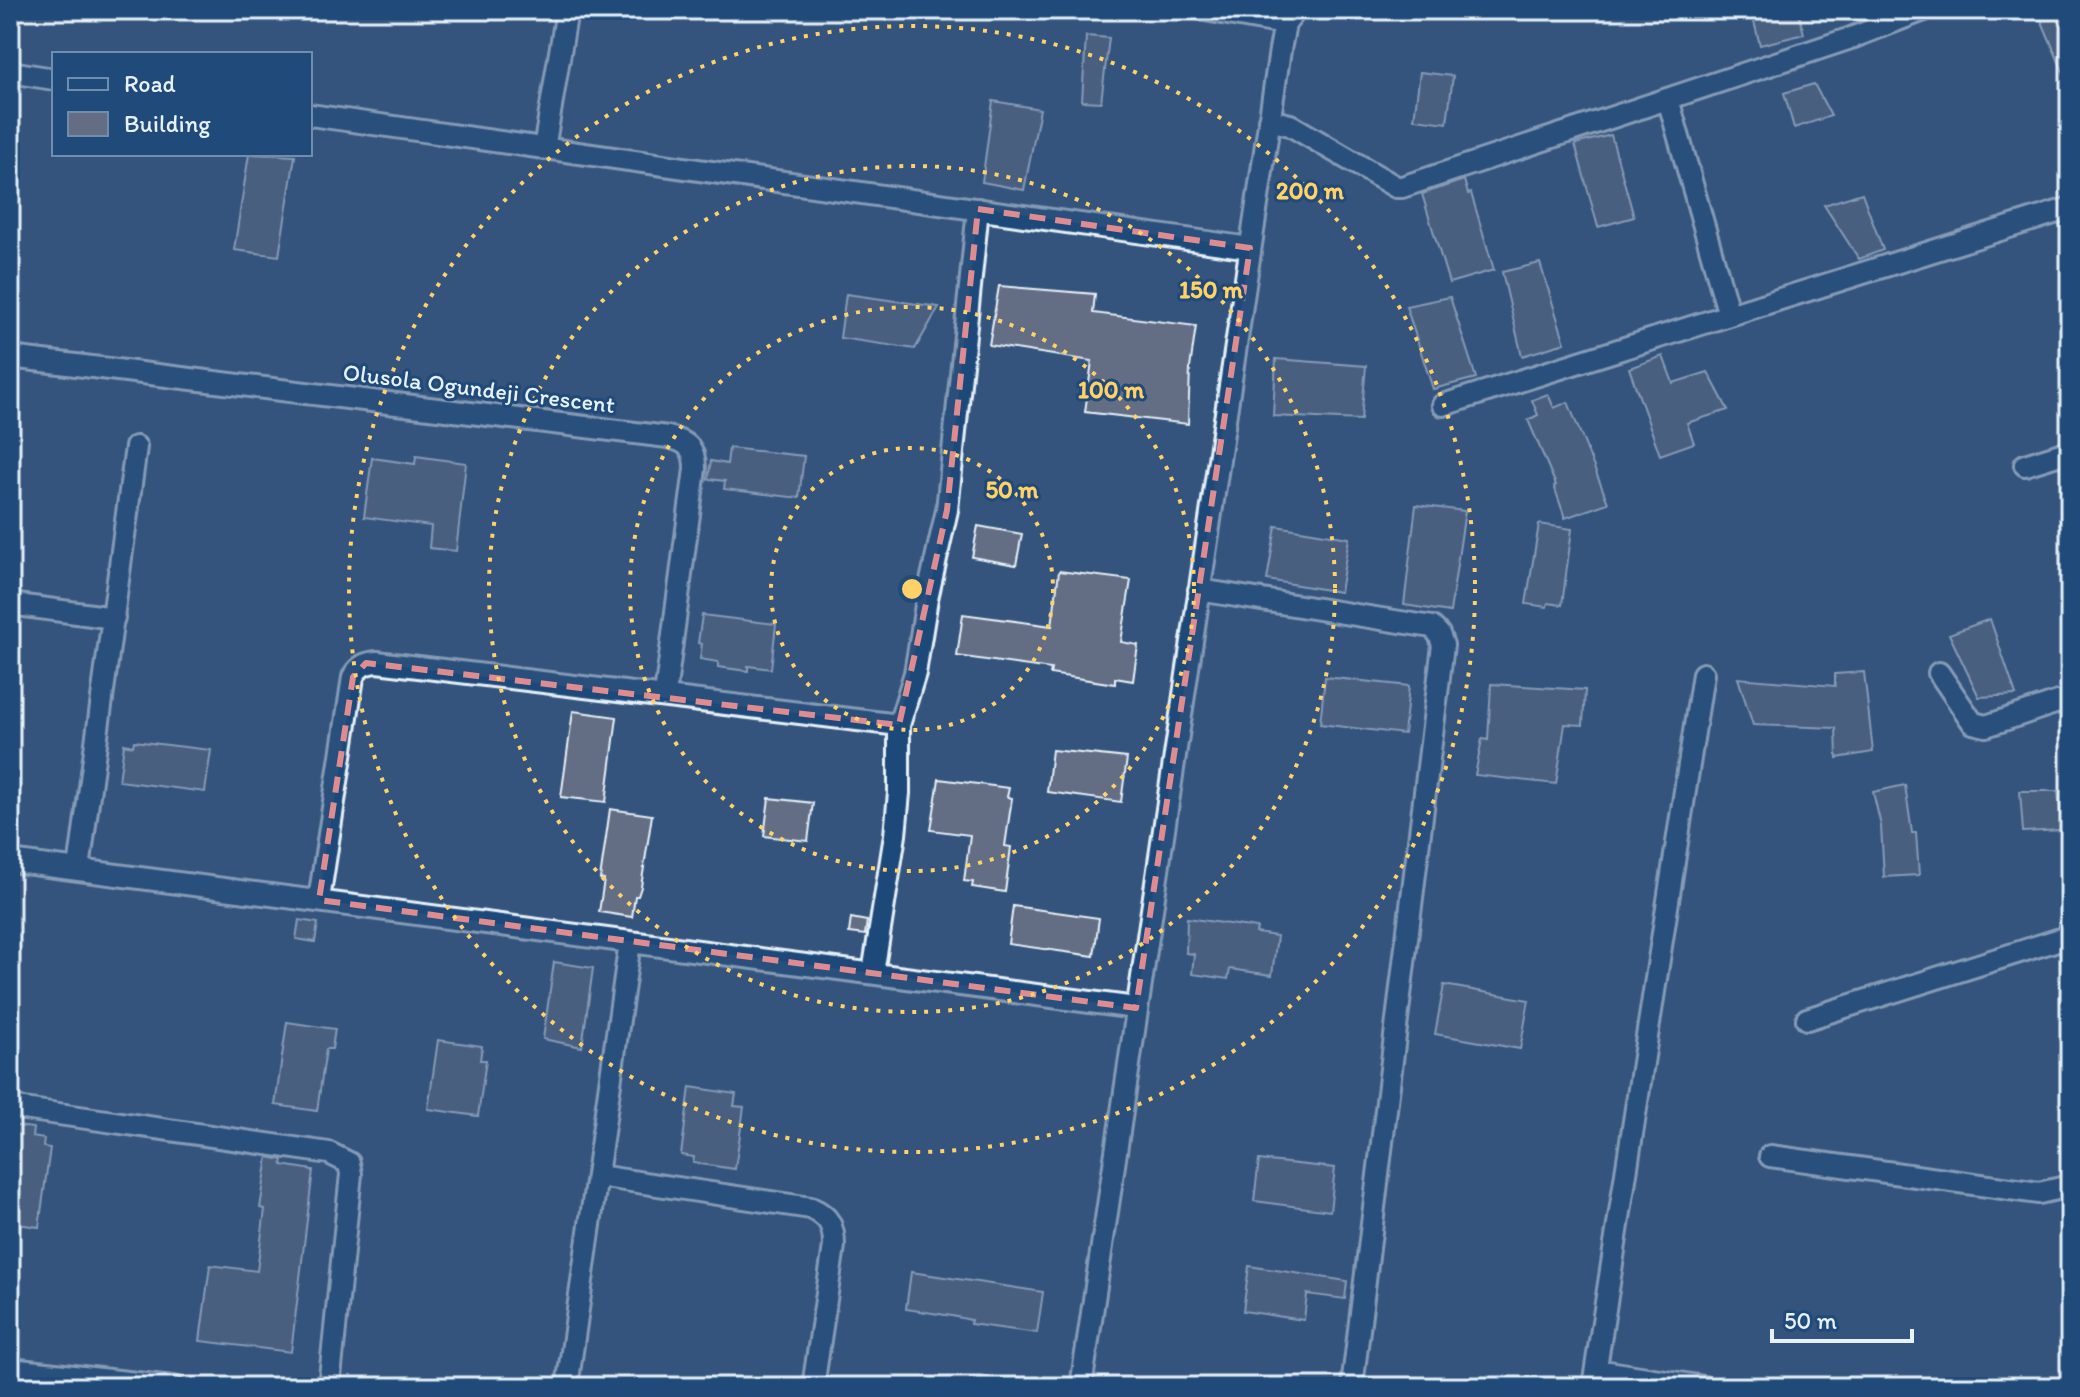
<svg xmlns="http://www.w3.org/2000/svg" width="2080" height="1397" font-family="Itim,sans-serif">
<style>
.building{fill:#646d84;stroke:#e8f1f8;stroke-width:2}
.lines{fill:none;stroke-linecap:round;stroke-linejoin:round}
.street-casing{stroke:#e8f1f8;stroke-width:26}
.street{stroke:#1f4a7a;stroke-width:20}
.marked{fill:none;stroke:#df8c90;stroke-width:6;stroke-dasharray:16 10;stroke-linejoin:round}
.ring{fill:none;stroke:#ffd166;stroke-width:4;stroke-dasharray:4 8}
.labels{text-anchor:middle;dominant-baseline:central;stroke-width:6;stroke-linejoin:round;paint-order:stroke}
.street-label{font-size:24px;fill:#e8f1f8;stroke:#1f4a7a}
.centre{fill:#ffd166;stroke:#1f4a7a;stroke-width:4}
.ring-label{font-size:24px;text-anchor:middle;font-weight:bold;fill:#ffd166;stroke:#1f4a7a;stroke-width:6;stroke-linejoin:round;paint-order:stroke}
</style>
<rect width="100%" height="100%" fill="#34547d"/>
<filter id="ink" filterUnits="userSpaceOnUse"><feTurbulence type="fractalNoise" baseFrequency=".0125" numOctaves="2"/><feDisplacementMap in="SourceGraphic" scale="16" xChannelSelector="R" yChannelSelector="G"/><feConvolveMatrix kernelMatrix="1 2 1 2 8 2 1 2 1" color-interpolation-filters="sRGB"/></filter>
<g filter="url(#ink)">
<path class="building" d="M 1751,10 L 1798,10 L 1804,34 L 1760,45 Z
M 2057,10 L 2070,10 L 2070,88 L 2040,17 Z
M 1086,36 L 1109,38 L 1101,102 L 1082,101 Z
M 1420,72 L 1453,76 L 1447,123 L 1414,119 Z
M 1814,84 L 1831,116 L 1794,128 L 1784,93 Z
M 993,101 L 1040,109 L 1024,190 L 982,182 Z
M 1611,135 L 1634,217 L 1598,227 L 1575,144 Z
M 249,154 L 295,156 L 279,256 L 234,250 Z
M 1464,180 L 1468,194 L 1471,193 L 1494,270 L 1449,283 L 1422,194 Z
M 1862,193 L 1883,250 L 1859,259 L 1824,205 Z
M 1540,263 L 1565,343 L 1522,356 L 1502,272 Z
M 999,286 L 1095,294 L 1093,313 L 1196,326 L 1190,368 L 1188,424 L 1085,412 L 1092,361 L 989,345 Z
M 846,294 L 939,307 L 915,349 L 840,338 Z
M 1450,297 L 1476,378 L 1433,389 L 1406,306 Z
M 1663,356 L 1673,383 L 1708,372 L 1728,410 L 1687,423 L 1694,443 L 1660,455 L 1629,368 Z
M 1276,359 L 1366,366 L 1361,420 L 1273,416 Z
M 1548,394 L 1554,408 L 1568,402 L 1608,503 L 1565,518 L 1554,486 L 1556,485 L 1528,420 L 1538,415 L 1532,400 Z
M 729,448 L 804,456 L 799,498 L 724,489 L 725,481 L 708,479 L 711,461 L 727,464 Z
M 416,456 L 466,463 L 456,551 L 429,548 L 431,526 L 364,517 L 372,458 L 415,464 Z
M 1416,505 L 1465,511 L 1450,612 L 1404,605 Z
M 1539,524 L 1572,529 L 1562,605 L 1548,603 L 1547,607 L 1526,604 Z
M 978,526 L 1022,534 L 1016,565 L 972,557 Z
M 1276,526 L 1349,538 L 1340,592 L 1267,580 Z
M 1059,571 L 1131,580 L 1121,642 L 1138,645 L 1133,681 L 1115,678 L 1115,684 L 1050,674 L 1051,669 L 957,656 L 963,614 L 1052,626 Z
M 702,615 L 776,624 L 771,669 L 748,666 L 748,671 L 718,667 L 718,662 L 700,659 L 702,644 L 698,643 Z
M 1990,619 L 2016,695 L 1979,697 L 1949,634 Z
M 1864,672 L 1873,752 L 1837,758 L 1836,728 L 1753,725 L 1738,678 L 1835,686 L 1835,674 Z
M 1325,677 L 1409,686 L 1404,734 L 1320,724 Z
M 1491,684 L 1585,690 L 1583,725 L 1565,724 L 1556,784 L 1475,775 L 1482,739 L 1488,740 Z
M 573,711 L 617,717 L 606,802 L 561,797 Z
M 134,741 L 211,750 L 205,792 L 119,781 L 124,744 L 133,746 Z
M 1052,750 L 1127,758 L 1121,802 L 1047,792 Z
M 939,779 L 1009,788 L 1007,797 L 1012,798 L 1005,846 L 1011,847 L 1005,892 L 972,887 L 973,882 L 964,881 L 970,835 L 931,830 Z
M 1905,785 L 1912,833 L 1916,833 L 1919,875 L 1884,877 L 1881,826 L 1873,792 Z
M 2020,791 L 2058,791 L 2062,830 L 2023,832 Z
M 769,798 L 813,803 L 808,841 L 764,836 Z
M 610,809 L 652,815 L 641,887 L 638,896 L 635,896 L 632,917 L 599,912 L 604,880 L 600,879 Z
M 1013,906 L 1099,918 L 1094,956 L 1008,944 Z
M 851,918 L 867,921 L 865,935 L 849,933 Z
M 1187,918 L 1257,928 L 1256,933 L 1277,936 L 1272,975 L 1230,969 L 1228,979 L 1192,974 L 1194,954 L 1186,953 Z
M 299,920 L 318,923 L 315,942 L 296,939 Z
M 554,962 L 593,968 L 582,1047 L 543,1039 Z
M 1444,985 L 1529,1000 L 1520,1049 L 1435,1034 Z
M 287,1022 L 335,1029 L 332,1049 L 326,1049 L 317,1111 L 275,1105 Z
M 438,1040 L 482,1046 L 480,1060 L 486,1060 L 478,1116 L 428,1109 Z
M 690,1087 L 736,1094 L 734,1106 L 744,1107 L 735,1169 L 693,1163 L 694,1157 L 681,1155 Z
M 10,1125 L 33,1128 L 32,1137 L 44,1139 L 43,1147 L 50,1148 L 39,1227 L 10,1223 Z
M 268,1157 L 283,1160 L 282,1165 L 313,1170 L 291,1352 L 200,1341 L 210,1265 L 257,1271 L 265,1209 L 260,1208 Z
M 1259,1160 L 1335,1168 L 1330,1211 L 1254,1201 Z
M 1249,1266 L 1347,1281 L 1345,1299 L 1307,1294 L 1304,1320 L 1243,1311 Z
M 911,1272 L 1043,1292 L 1037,1333 L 970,1324 L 971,1320 L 952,1316 L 906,1309 Z"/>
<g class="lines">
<defs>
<path id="street" d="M 1205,10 L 1285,24
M 10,72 L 54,79
M 1668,99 L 1729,315
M 310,115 L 1250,248
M 1269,120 L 1290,125 L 1396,187 L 1402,187 L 1851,38 L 1924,10
M 544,149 L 567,10
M 10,357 L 668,437 C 687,442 695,447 695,469 L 665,695
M 1443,405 L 2070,208
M 2025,465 L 2070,451
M 1199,590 L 1432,627 L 1439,634 L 1443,645 L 1352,1387
M 10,604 L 114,618
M 1939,673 L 1973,723 L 1986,726 L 2070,698
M 10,861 L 1136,1008
M 79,869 L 136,447
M 319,900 L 353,677 C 359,666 365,663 377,662 L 899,725 L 915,673 L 927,599 L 947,510 L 978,209
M 873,973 L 895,835 L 899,793 L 899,725
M 1807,1019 L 2070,936
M 10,1107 L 329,1153 L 349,1163 L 351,1174 L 329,1387
M 1770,1156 L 2039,1193 L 2070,1186
M 598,1176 L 811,1208 C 829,1216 834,1226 834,1246 L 813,1387
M 10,1369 L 173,1387
M 1596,1370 L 1704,1387
M 567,1387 L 630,942
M 1081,1387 L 1280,50 L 1285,24 L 1296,10
M 1593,1387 L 1703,674"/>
</defs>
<use href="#street" class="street-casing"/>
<use href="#street" class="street"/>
</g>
</g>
<path d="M0 0H2080V1397H0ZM 978,209 L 1250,248 L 1136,1008 L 319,900 L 353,677 L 366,663 L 899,725 L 947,510 Z" fill="#34547d" fill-opacity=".55" fill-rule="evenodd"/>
<path class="marked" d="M 978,209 L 1250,248 L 1136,1008 L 319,900 L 353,677 L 366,663 L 899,725 L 947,510 Z"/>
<g class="ring">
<circle cx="912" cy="589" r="141"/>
<circle cx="912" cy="589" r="282"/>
<circle cx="912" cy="589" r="423"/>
<circle cx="912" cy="589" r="563"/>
</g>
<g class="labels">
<g class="street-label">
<text transform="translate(479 388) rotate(7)">Olusola Ogundeji Crescent</text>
</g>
</g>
<circle cx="912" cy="589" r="12" class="centre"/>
<g class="ring-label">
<text x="1310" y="199">200 m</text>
<text x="1211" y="298">150 m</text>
<text x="1111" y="398">100 m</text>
<text x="1012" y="498">50 m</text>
</g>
<rect width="2080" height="1397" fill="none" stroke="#1f4a7a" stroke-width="40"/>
<rect x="20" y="20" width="2040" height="1357" fill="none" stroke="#e8f1f8" stroke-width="3" filter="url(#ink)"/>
<rect x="52" y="52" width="260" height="104" fill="#1f4a7a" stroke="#6f8dac" stroke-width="2"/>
<rect x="68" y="78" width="40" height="12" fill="#1f4a7a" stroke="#6f8dac" stroke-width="2"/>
<text x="124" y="92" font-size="24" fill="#e8f1f8">Road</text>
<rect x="68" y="112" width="40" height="24" fill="#646d84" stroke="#6f8dac" stroke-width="2"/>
<text x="124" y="132" font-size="24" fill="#e8f1f8">Building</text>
<path d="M1772 1329v12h140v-12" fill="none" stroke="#e8f1f8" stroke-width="4"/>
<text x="1784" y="1329" font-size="24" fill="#e8f1f8" stroke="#1f4a7a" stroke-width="6" paint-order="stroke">50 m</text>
</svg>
